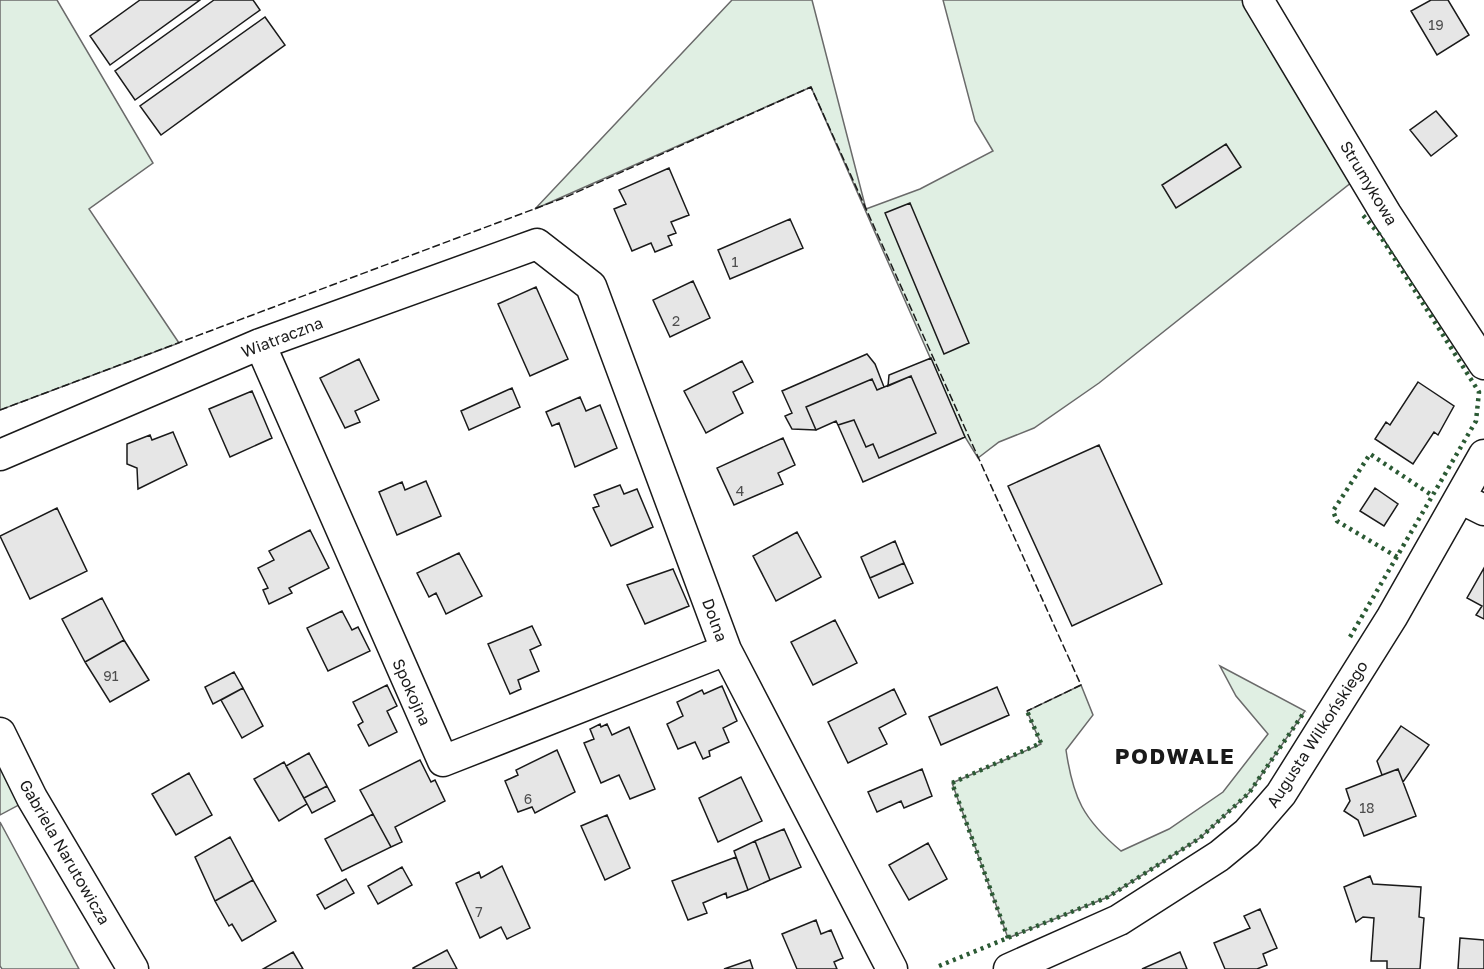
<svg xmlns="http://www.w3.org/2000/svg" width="1484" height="969" font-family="'Golos Text',sans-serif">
<rect width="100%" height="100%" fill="#fff"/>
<path fill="#e0efe3" stroke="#6a6a6a" stroke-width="1.5" d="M0 0H57L153 163 89 209 179 343 0 410Z
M732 0H812L866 209 920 189 993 151 975 121 943 0H1259L1362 174 1099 383 1034 428 999 442 978 458 965 437 811 87 535 209Z
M1220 666 1305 711 1249 793 1200 838 1108 897 1008 938 952 783 1041 744 1027 711 1081 685 1093 715 1066 750C1073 798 1083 819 1121 851L1169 829 1223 792 1268 734 1236 696Z
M0 733 32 798 0 815Z
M0 822 79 969H2L0 966Z"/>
<path fill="#e6e6e6" stroke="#1a1a1a" stroke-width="1.5" d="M140 0H200L110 65 90 36Z
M214 0H253L260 10 135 100 115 71Z
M1431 0H1448L1469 35 1437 55 1411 11Z
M265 17 285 45 161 135 140 106Z
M1436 111 1457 136 1431 156 1410 130Z
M1226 144 1241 167 1176 208 1162 185Z
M669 168 689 215 671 222 676 233 668 236 672 245 655 252 651 243 632 251 614 209 626 204 619 190Z
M910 203 969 343 944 354 885 213Z
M790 219 803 248 730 279 718 250Z
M693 281 710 318 670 337 653 300Z
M536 287 568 359 530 376 498 304Z
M867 354 875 364 884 387 877 390 872 379 806 407 816 430 792 429 785 416 792 413 782 391Z
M931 358 965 437 863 482 838 425 854 420 866 447 873 444 879 458 936 433 911 376 888 386 889 375Z
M359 359 379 400 355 411 360 422 345 428 320 378Z
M742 361 753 382 733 392 743 413 706 433 684 391Z
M911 376 936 433 879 458 873 444 866 447 854 420 838 425 836 421 816 430 806 407 872 379 877 390Z
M1418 382 1454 406 1438 435 1434 432 1413 464 1375 439 1386 422 1390 425Z
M512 388 520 407 469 430 461 411Z
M252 391 272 438 230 457 209 409Z
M580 397 586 411 600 405 617 448 575 467 559 423 552 426 546 412Z
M173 432 187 465 138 489 137 468 127 464V444L150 435 152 440Z
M783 438 795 465 778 473 783 484 734 505 717 468Z
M1099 445 1162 584 1072 626 1008 486Z
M426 481 441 516 397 535 379 492 402 482 405 490Z
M620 485 624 494 637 489 653 527 611 546 593 508 599 506 594 495Z
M1375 488 1398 504 1384 526 1360 511Z
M57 508 87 571 30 599 0 536Z
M310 530 329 568 289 588 292 593 269 604 263 590 268 588 258 568 274 560 269 551Z
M797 532 821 577 776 601 753 556Z
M895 541 904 563 870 578 861 557Z
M459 553 482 596 446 614 436 593 429 597 417 573Z
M904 563 913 583 879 598 870 578Z
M1484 568V619L1476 615 1482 606 1467 598Z
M673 569 689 606 645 624 627 585Z
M102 598 124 640 85 662 62 619Z
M342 611 352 630 358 627 370 651 328 671 307 628Z
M835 620 857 663 813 685 791 642Z
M532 626 541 645 530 650 539 671 518 680 521 689 510 694 488 644Z
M124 640 149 680 110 702 85 662Z
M234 672 243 688 213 704 205 687Z
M387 685 397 706 387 711 397 732 369 746 358 725 363 722 353 702Z
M722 686 737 721 723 728 729 742 709 751 710 756 703 759 695 742 678 749 667 724 683 716 677 702 702 690 704 694Z
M997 687 1009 715 941 745 929 717Z
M243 688 263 726 242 738 221 700Z
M894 689 906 714 879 728 887 744 848 763 828 722Z
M600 724 601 727 607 724 612 735 629 727 655 789 630 799 619 775 601 783 584 743 594 739 590 729Z
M1401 726 1429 745 1403 782 1398 769 1382 775 1377 761Z
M557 750 575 792 535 813 532 807 518 812 505 781 518 775 516 770Z
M309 753 327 786 304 798 286 766Z
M420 760 431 782 435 780 445 801 395 827 402 842 391 847 360 790Z
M284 762 307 804 279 821 254 779Z
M922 769 932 796 904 808 901 801 877 812 868 792Z
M1398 769 1416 816 1364 836 1358 820 1344 811 1350 801 1346 789Z
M189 773 212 815 176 835 152 794Z
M741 777 762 821 718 842 699 798Z
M327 786 335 801 312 813 304 798Z
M373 814 391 847 342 871 325 839Z
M607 815 630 868 605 880 581 826Z
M784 829 801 867 770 880 755 841Z
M230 837 253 880 215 901 195 857Z
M755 841 770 880 748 890 734 851Z
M928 843 947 879 909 900 889 865Z
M736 857 748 890 727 898 726 893 703 903 707 913 688 920 672 881Z
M502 866 530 928 507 939 501 927 480 938 456 883 479 872 481 878Z
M402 867 412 885 378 904 368 886Z
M1370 876 1373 884 1421 887 1419 917 1424 918 1420 969H1387V961H1371L1374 918 1363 917 1356 922 1344 887Z
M346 879 354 893 325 909 317 895Z
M253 880 276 921 242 941 232 924 229 926 215 901Z
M1260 909 1277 948 1263 954 1267 965 1257 969H1225L1214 943 1250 928 1244 916Z
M816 920 821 934 831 930 843 958 834 962 837 969H797L782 934Z
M1460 938 1484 940V969H1458Z
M447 950 457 969H413V968Z
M293 952 303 969H263Z
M1180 952 1187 969H1142Z
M750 960 753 969H724Z"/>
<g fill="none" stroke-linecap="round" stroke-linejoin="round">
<g stroke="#1a1a1a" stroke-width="33">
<path id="minor" d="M1258 0 1386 214 1484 364
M260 344 443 761 726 650
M0 455 260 344 537 244 591 286 726 650 892 969
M1460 498 1484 510
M0 733 32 798 133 969
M1009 969 1119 920 1219 856 1247 833 1281 794 1392 617 1484 455"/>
</g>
<use href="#minor" stroke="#fff" stroke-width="30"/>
<path stroke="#2b5a34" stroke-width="4.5" stroke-dasharray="3 4.5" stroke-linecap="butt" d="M1397 557 1337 521 1333 511 1370 454 1433 496
M1350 637 1476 421 1479 392 1379 234 1361 213
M1008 938 952 783 1041 743 1027 711
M939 966 1108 897 1200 838 1249 793 1305 711"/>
<path stroke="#1a1a1a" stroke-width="1.5" stroke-dasharray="8 3" stroke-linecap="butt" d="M0 410 566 197 811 87 1081 685 1027 711"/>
</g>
<g text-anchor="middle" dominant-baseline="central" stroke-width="4.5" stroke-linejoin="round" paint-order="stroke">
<g font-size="14" fill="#4d4d4d">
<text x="1436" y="24">19</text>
<text x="735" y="261">1</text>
<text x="676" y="320">2</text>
<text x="740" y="490">4</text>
<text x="111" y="675">91</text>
<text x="528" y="798">6</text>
<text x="1367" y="807">18</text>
<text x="479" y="911">7</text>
</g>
<g font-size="16" fill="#1a1a1a" stroke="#fff">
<text transform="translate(1369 183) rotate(59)">Strumykowa</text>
<text transform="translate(282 337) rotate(-21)">Wiatraczna</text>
<text transform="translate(715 620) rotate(70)">Dolna</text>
<text transform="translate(412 692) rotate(66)">Spokojna</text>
<text transform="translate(1317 734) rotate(-57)">Augusta Wilkońskiego</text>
<text transform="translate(65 852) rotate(60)">Gabriela Narutowicza</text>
</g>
<g font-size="22" font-weight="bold" letter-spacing="1.5" fill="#1a1a1a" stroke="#fff">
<text x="1175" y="755">PODWALE</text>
</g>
</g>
</svg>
